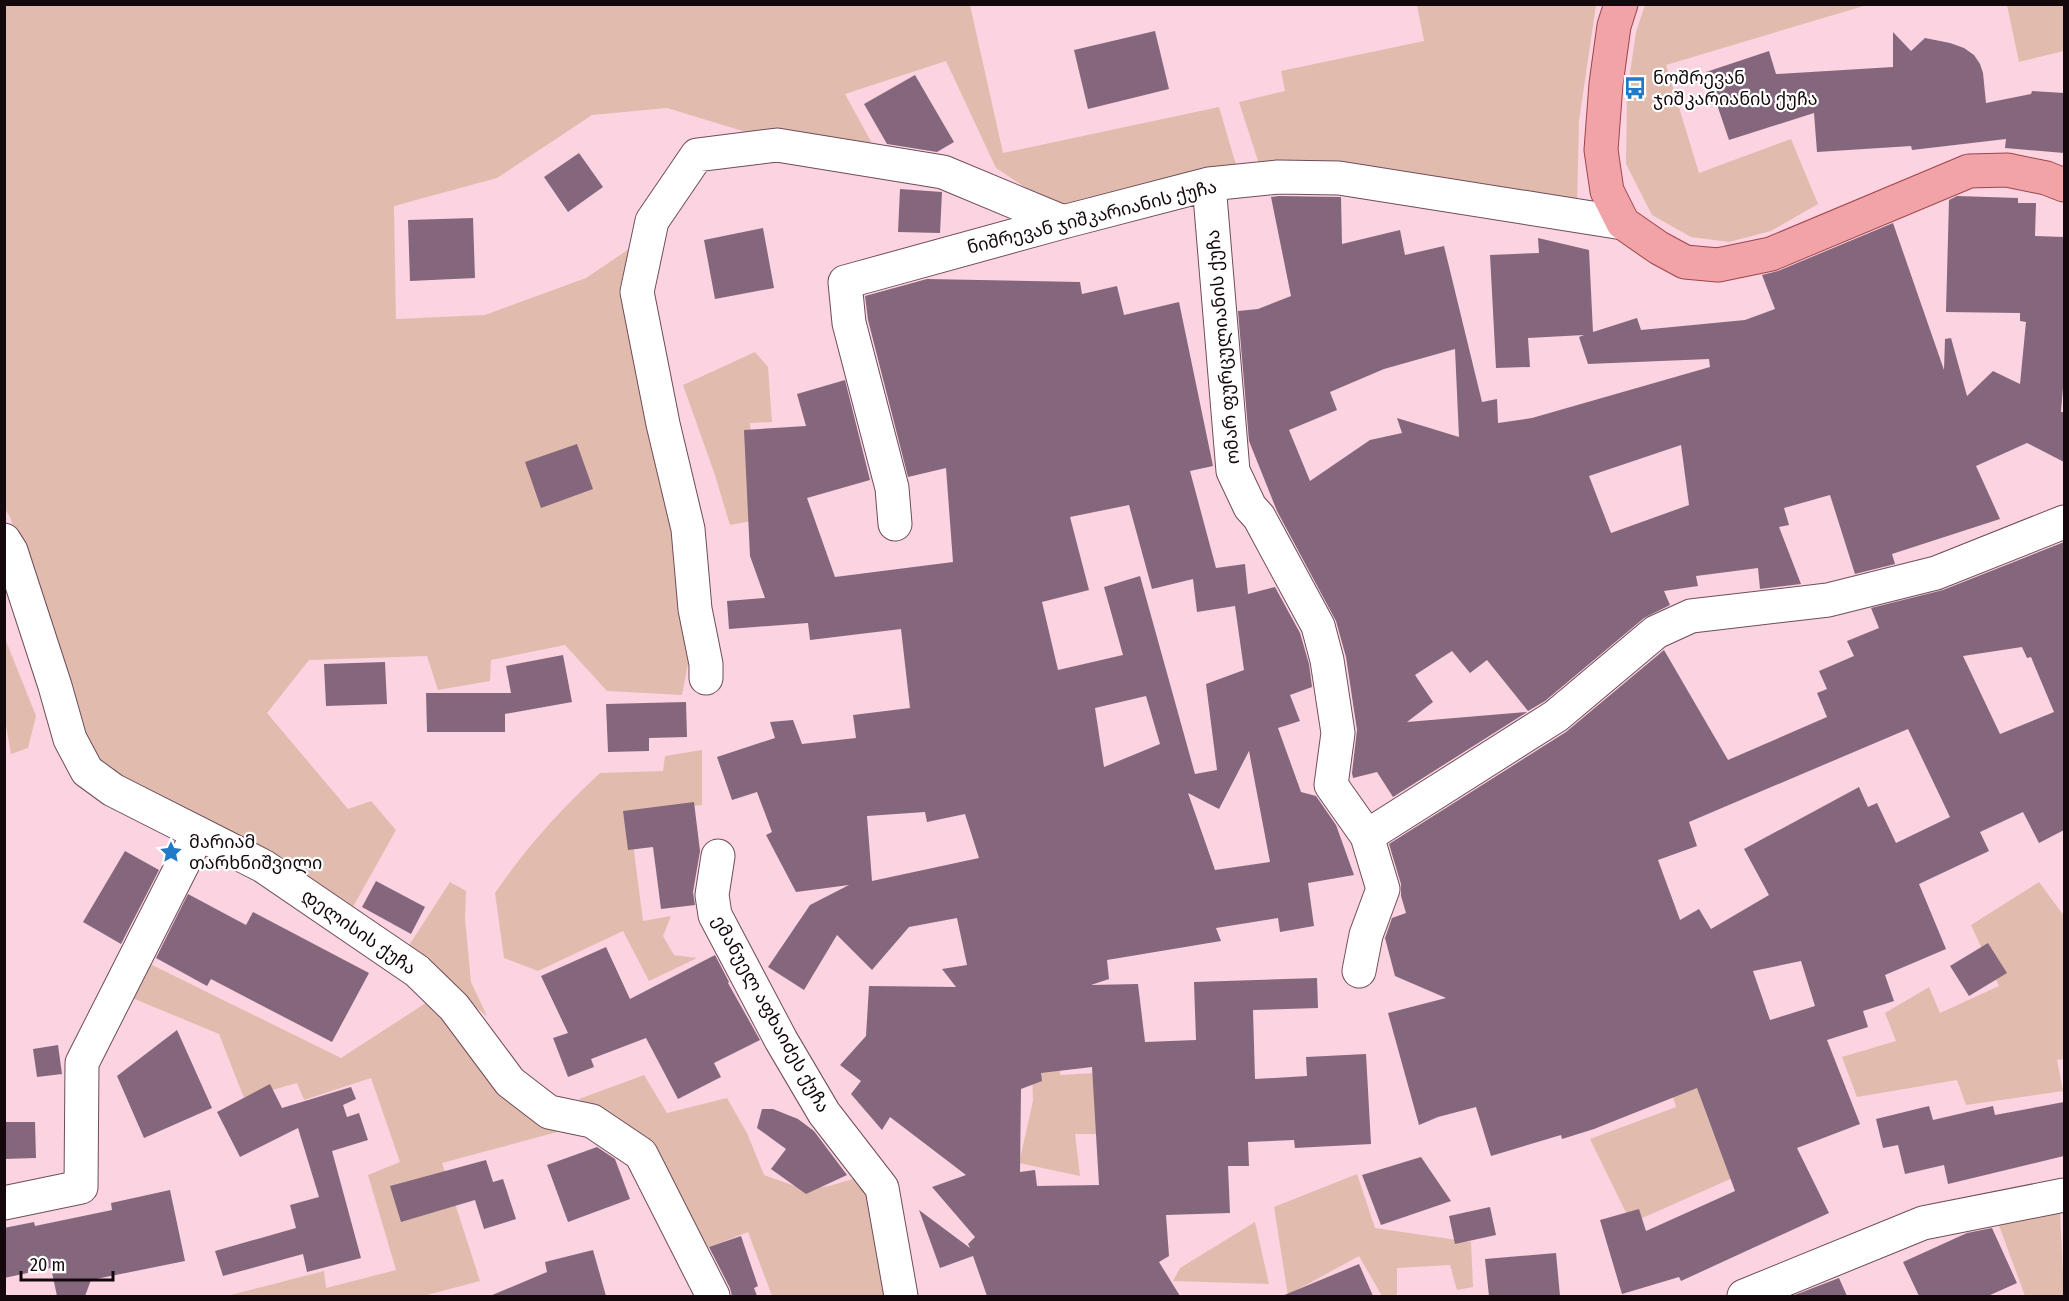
<svg xmlns="http://www.w3.org/2000/svg" width="2069" height="1301" font-family="'Fira Sans Condensed','Noto Sans Georgian',sans-serif">
<rect width="100%" height="100%" fill="#fcd3e0"/>
<path fill="#e1bcae" d="M4 5H970L1003 153 1219 107 1236 165 1063 207 1031 191 996 168 946 61 845 94 879 156 769 139 667 108 592 115 497 178 394 206 396 319 485 315 586 278 629 249 619 292 633 350 665 438 689 659 682 695 607 691 565 645 491 660 490 681 438 690 427 656 309 660 267 713 348 809 371 801 396 830 349 914 94 764 10 517 5 509Z
M1417 5H1596L1579 121 1577 205 1260 167 1239 102 1285 91 1281 71 1424 41Z
M1645 5H1867L1666 65 1699 173 1791 139 1818 204 1771 231 1729 242 1691 237 1652 215 1626 164 1627 93 1636 32Z
M2007 5H2064V51L2019 62Z
M755 352 768 367 772 422 750 423 758 520 730 525 715 475 683 385Z
M4 636 36 716 28 748 11 754 4 714Z
M702 750V805L629 812 643 921 671 916 663 936 674 955 697 958 649 981 623 931 538 971 504 958 495 893C525 849 561 809 600 773L663 771 665 756Z
M450 882 466 891 465 919 471 982 487 1016 404 953Z
M2039 882 2064 916V1059L2057 1060 2063 1091 1966 1105 1957 1080 1857 1097 1842 1057 1896 1041 1885 1013 1929 987 1940 1013 1999 986 1971 925Z
M140 959 341 1058 435 997 587 1124 442 1163 480 1281 423 1296H227L324 1271 326 1288 396 1270 368 1175 400 1162 371 1078 304 1100 297 1083 244 1098 219 1034 125 995Z
M1061 1037 1060 1075 1096 1073V1134H1075L1080 1176 1019 1163 1033 1101 1031 1038Z
M1732 1040 1791 1152 1631 1223 1590 1139 1676 1107 1665 1070Z
M644 1075 667 1113 727 1098 747 1133 764 1175 806 1190 829 1186 874 1173 868 1202 886 1296H772L748 1232 699 1251 643 1153 579 1099Z
M1357 1174 1375 1228 1471 1242 1473 1287 1457 1290 1450 1265 1397 1268V1295L1382 1296 1359 1256 1295 1291 1297 1296H1288L1274 1207Z
M2060 1211 2064 1296H2025L1997 1220Z
M1255 1222 1269 1284 1173 1281 1180 1268Z"/>
<path fill="#84677c" fill-rule="evenodd" d="M1155 31 1169 89 1088 109 1074 50Z
M1893 32 1911 51 1925 38 1950 43 1964 48 1974 55 1980 64 1983 73 1986 103 2031 94 2032 91 2064 93V153L2005 148 2006 139 1912 150 1911 146 1817 152 1814 113 1729 140 1706 72 1769 51 1776 74 1893 67Z
M915 75 954 142 937 152 887 144 864 104Z
M579 153 603 187 568 212 544 177Z
M900 189 942 192 940 233 898 232Z
M1279 196 1341 197 1342 244 1400 230 1405 255 1444 246 1482 402 1497 399 1498 423 1532 418 1710 367 1709 359 1588 364 1579 337 1584 335 1528 338 1530 367 1496 368 1490 255 1539 253 1538 238 1589 250 1593 332 1637 318 1641 330 1745 320 1775 309 1762 275 1778 271 1893 223 1944 370 1945 339 1951 338 1967 396 1993 371 2020 384 2026 322 2020 321V313L1946 312 1949 200 1957 196 2018 198V203H2036L2035 236 2064 237V375L2061 412H2064V462L2027 443 1976 466 2000 519 1892 554 1895 564 1855 574 1830 495 1784 508 1789 525 1779 527 1801 584 1760 589 1758 568 1696 576 1698 586 1664 591 1670 605 1644 618 1545 701 1528 711 1487 660 1470 673 1452 651 1415 675 1433 702 1407 722 1527 712 1393 797 1377 772 1353 778 1352 773 1357 730 1346 657 1336 621 1277 511 1249 441 1238 311 1258 309 1291 296 1271 197ZM1455 349 1459 437 1397 418 1402 433 1370 440 1310 481 1289 430 1337 410 1330 392 1384 369ZM1681 445 1689 505 1611 533 1589 476Z
M473 218 475 278 410 281 408 220Z
M763 228 774 288 715 299 704 240Z
M927 279 1080 282 1082 294 1117 286 1124 315 1179 302 1213 466 1190 471 1216 568 1245 564 1248 594 1275 587 1300 633 1309 664 1312 687 1290 695 1300 721 1278 728 1301 792 1316 796 1336 825 1354 875 1308 883 1314 926 1280 932 1278 918 1216 928 1221 941 1107 960 1109 979 1091 985 1138 984 1145 1042 1196 1040 1194 982 1317 978 1318 1008 1253 1010 1255 1079 1307 1076 1306 1057 1366 1054 1371 1144 1295 1148 1294 1140 1248 1142 1249 1166H1228L1230 1213 1166 1215 1169 1256 1159 1262 1180 1296H987L973 1256 940 1268 919 1210 970 1248 968 1244 975 1237 932 1187 966 1175 890 1117 882 1130 851 1094 861 1081 840 1065 866 1036 869 986 956 987 942 969 967 965 957 918 909 927 872 970 837 935 804 990 768 967 810 905 849 885 796 892 766 835 772 832 757 792 732 800 717 757 775 738 770 722 793 720 802 744 856 738 853 715 910 708 901 629 810 640 808 623 729 629 727 601 765 598 750 556 744 430 806 426 797 394 845 380 870 480 807 498 835 577 953 562 946 468 908 477 868 320 865 296ZM1129 505 1152 589 1193 579 1197 612 1235 606 1244 670 1206 684 1217 770 1195 774 1140 576 1104 587 1123 655 1058 670 1042 602 1089 590 1070 517ZM1146 696 1160 744 1104 767 1095 708ZM1249 751 1270 862 1215 870 1188 793 1219 809ZM925 812 927 822 965 814 979 858 872 881 867 816ZM1092 1067 1099 1185 1037 1186 1035 1170 1020 1172 1021 1089 1042 1081 1041 1073Z
M577 444 593 489 541 508 525 462Z
M2064 542V830L2039 843 2023 812 1980 832 1989 851 1919 884 1946 949 1885 975 1894 1001 1863 1011 1868 1027 1827 1040 1860 1124 1797 1148 1829 1213 1681 1281 1679 1277 1622 1294 1600 1220 1639 1209 1646 1231 1735 1191 1697 1088 1594 1129 1562 1139 1561 1135 1491 1156 1476 1107 1438 1117 1419 1125 1388 1013 1446 998 1395 976 1385 938 1392 918 1406 913 1401 896V884L1389 844 1566 732 1664 650 1728 760 1827 717 1817 693 1827 689 1819 671 1854 656 1847 641 1879 628 1871 608 1943 590ZM2022 647 2027 658 2031 657 2054 712 2000 734 1963 656ZM1908 729 1950 817 1896 843 1877 803 1868 807 1859 787 1744 849 1769 895 1711 929 1699 909 1680 920 1658 860 1697 846 1689 822ZM1801 961 1815 1006 1770 1020 1753 971Z
M563 655 572 702 505 714V732H427L426 693H511L506 666Z
M385 662 387 704 326 706 324 664Z
M686 702 687 737 649 738V751L608 752 606 704Z
M694 802 700 851 693 892 695 905 661 909 653 847 628 850 623 811Z
M125 851 159 870 121 944 83 922Z
M376 881 425 907 411 934 362 907Z
M188 894 246 925 253 912 369 973 332 1042 211 979 207 986 156 958Z
M1988 943 2007 973 1969 996 1950 966Z
M606 947 630 999 715 955 729 982 728 983 760 1040 714 1063 721 1077 678 1099 646 1038 591 1059 594 1067 568 1077 553 1038 568 1033 541 976Z
M177 1030 212 1108 144 1138 117 1076Z
M58 1045 62 1074 37 1077 33 1049Z
M270 1084 282 1108 351 1087 356 1099 343 1105 347 1117 359 1113 368 1140 332 1151 361 1258 307 1272 303 1254 223 1276 215 1251 296 1228 290 1205 319 1197 298 1128 240 1157 217 1112Z
M2064 1102V1156L1948 1184 1944 1165 1905 1174 1898 1145 1883 1148 1876 1119 1929 1106 1933 1120 1993 1106 1995 1115Z
M762 1109H773L798 1119 814 1131 847 1175 806 1194 771 1169 786 1149 757 1128Z
M4 1122H35L36 1158 4 1159Z
M597 1147 615 1159 630 1199 568 1222 547 1165Z
M1421 1157 1451 1201 1381 1225 1362 1175Z
M486 1160 493 1182 503 1179 516 1219 484 1229 475 1200 401 1222 390 1186Z
M170 1190 185 1261 91 1280 85 1296H57L51 1268 4 1278V1228L34 1222 35 1226 112 1210 111 1203Z
M1490 1207 1496 1235 1455 1244 1449 1216Z
M1992 1228 2017 1283 1988 1296H1919L1903 1262 1967 1233Z
M741 1236 758 1286 754 1288 757 1296H732L730 1288 709 1247Z
M593 1250 606 1296H490L547 1272 545 1262Z
M1556 1253 1560 1296H1489L1485 1259Z
M1359 1264 1373 1296H1282Z
M1839 1278 1847 1296H1792Z"/>
<g fill="none" stroke-linecap="round" stroke-linejoin="round">
<g stroke="#6e4d58" stroke-width="35">
<path id="minor" d="M1209 184 1233 471 1250 507 1259 517 1318 626 1327 660 1338 733 1331 785 1367 836 1383 889 1366 935 1359 971
M895 524 892 488 849 323 845 282 1063 222 1209 184 1278 177 1339 178 1623 223
M4 540 11 551 55 686 70 739 87 771 113 790 263 866 417 971 454 1007 510 1082 549 1112 592 1121 641 1154 713 1296
M706 678V664L695 609 688 529 663 424 637 292 652 221 697 155 777 145 943 172 1063 222
M1367 836 1556 716 1656 632 1691 616 1828 600 1936 573 2064 522
M718 856 712 895 715 915 781 1040 824 1113 882 1188 901 1296
M4 1203 81 1187 82 1063 198 834
M1744 1296 1923 1223 2064 1195"/>
</g>
<g stroke="#9d454b" stroke-width="35">
<path id="major" d="M1621 4 1614 26 1606 84 1601 150 1607 191 1623 223 1659 248 1685 262 1718 265 1771 254 1969 171 2007 170 2046 178 2064 185"/>
</g>
<use href="#minor" stroke="#fff" stroke-width="33"/>
<use href="#major" stroke="#f1a3a7" stroke-width="33"/>
</g>
<defs>
<g id="bus-bare" transform="scale(1.8)"><path d="M-5-6H5V4H4V6H2V4H-2V6H-4V4H-5ZM-3.5-4V0h7V-4ZM-3.5 1.2v1.5H-2V1.2ZM2 1.2v1.5H3.5V1.2Z" fill="#1f7ac7" stroke="#fff" stroke-width="2.5" paint-order="stroke"/></g>
<g id="sight-bare" transform="scale(1.8)"><path d="M0-6L1.8-2.2L6-1.7L2.9 1.2L3.7 5.4L0 3.3L-3.7 5.4L-2.9 1.2L-6-1.7L-1.8-2.2Z" fill="#1f7ac7" stroke="#fff" stroke-width="2.5" paint-order="stroke"/></g>
</defs>
<g fill-rule="evenodd">
<use href="#bus-bare" x="1635" y="88"/>
<use href="#sight-bare" x="171" y="852"/>
</g>
<g text-anchor="middle" dominant-baseline="central" stroke-width="4.5" stroke-linejoin="round" paint-order="stroke">
<g font-size="18" fill="#14080c" stroke="#fff" text-anchor="start">
<text x="1653" y="78">ნოშრევან<tspan x="1653" dy="21">ჯიშკარიანის ქუჩა</tspan></text>
<text x="189" y="842">მარიამ<tspan x="189" dy="21">თარხნიშვილი</tspan></text>
</g>
<g font-size="18" fill="#14080c" stroke="#fff">
<text transform="translate(1092 217) rotate(-14)">ნიშრევან ჯიშკარიანის ქუჩა</text>
<text transform="translate(1223 347) rotate(-95)">ომარ ფურცულიანის ქუჩა</text>
<text transform="translate(359 932) rotate(35)">დელისის ქუჩა</text>
<text transform="translate(771 1014) rotate(61)">ემანუელ აფხაიძეს ქუჩა</text>
</g>
</g>
<rect width="2069" height="1301" fill="none" stroke="#14080c" stroke-width="12"/>
<path d="M21 1271v9h92v-9" fill="none" stroke="#14080c" stroke-width="3"/>
<text x="30" y="1271" font-size="18" fill="#14080c" stroke="#ffffff" stroke-width="4.5" paint-order="stroke">20 m</text>
</svg>
